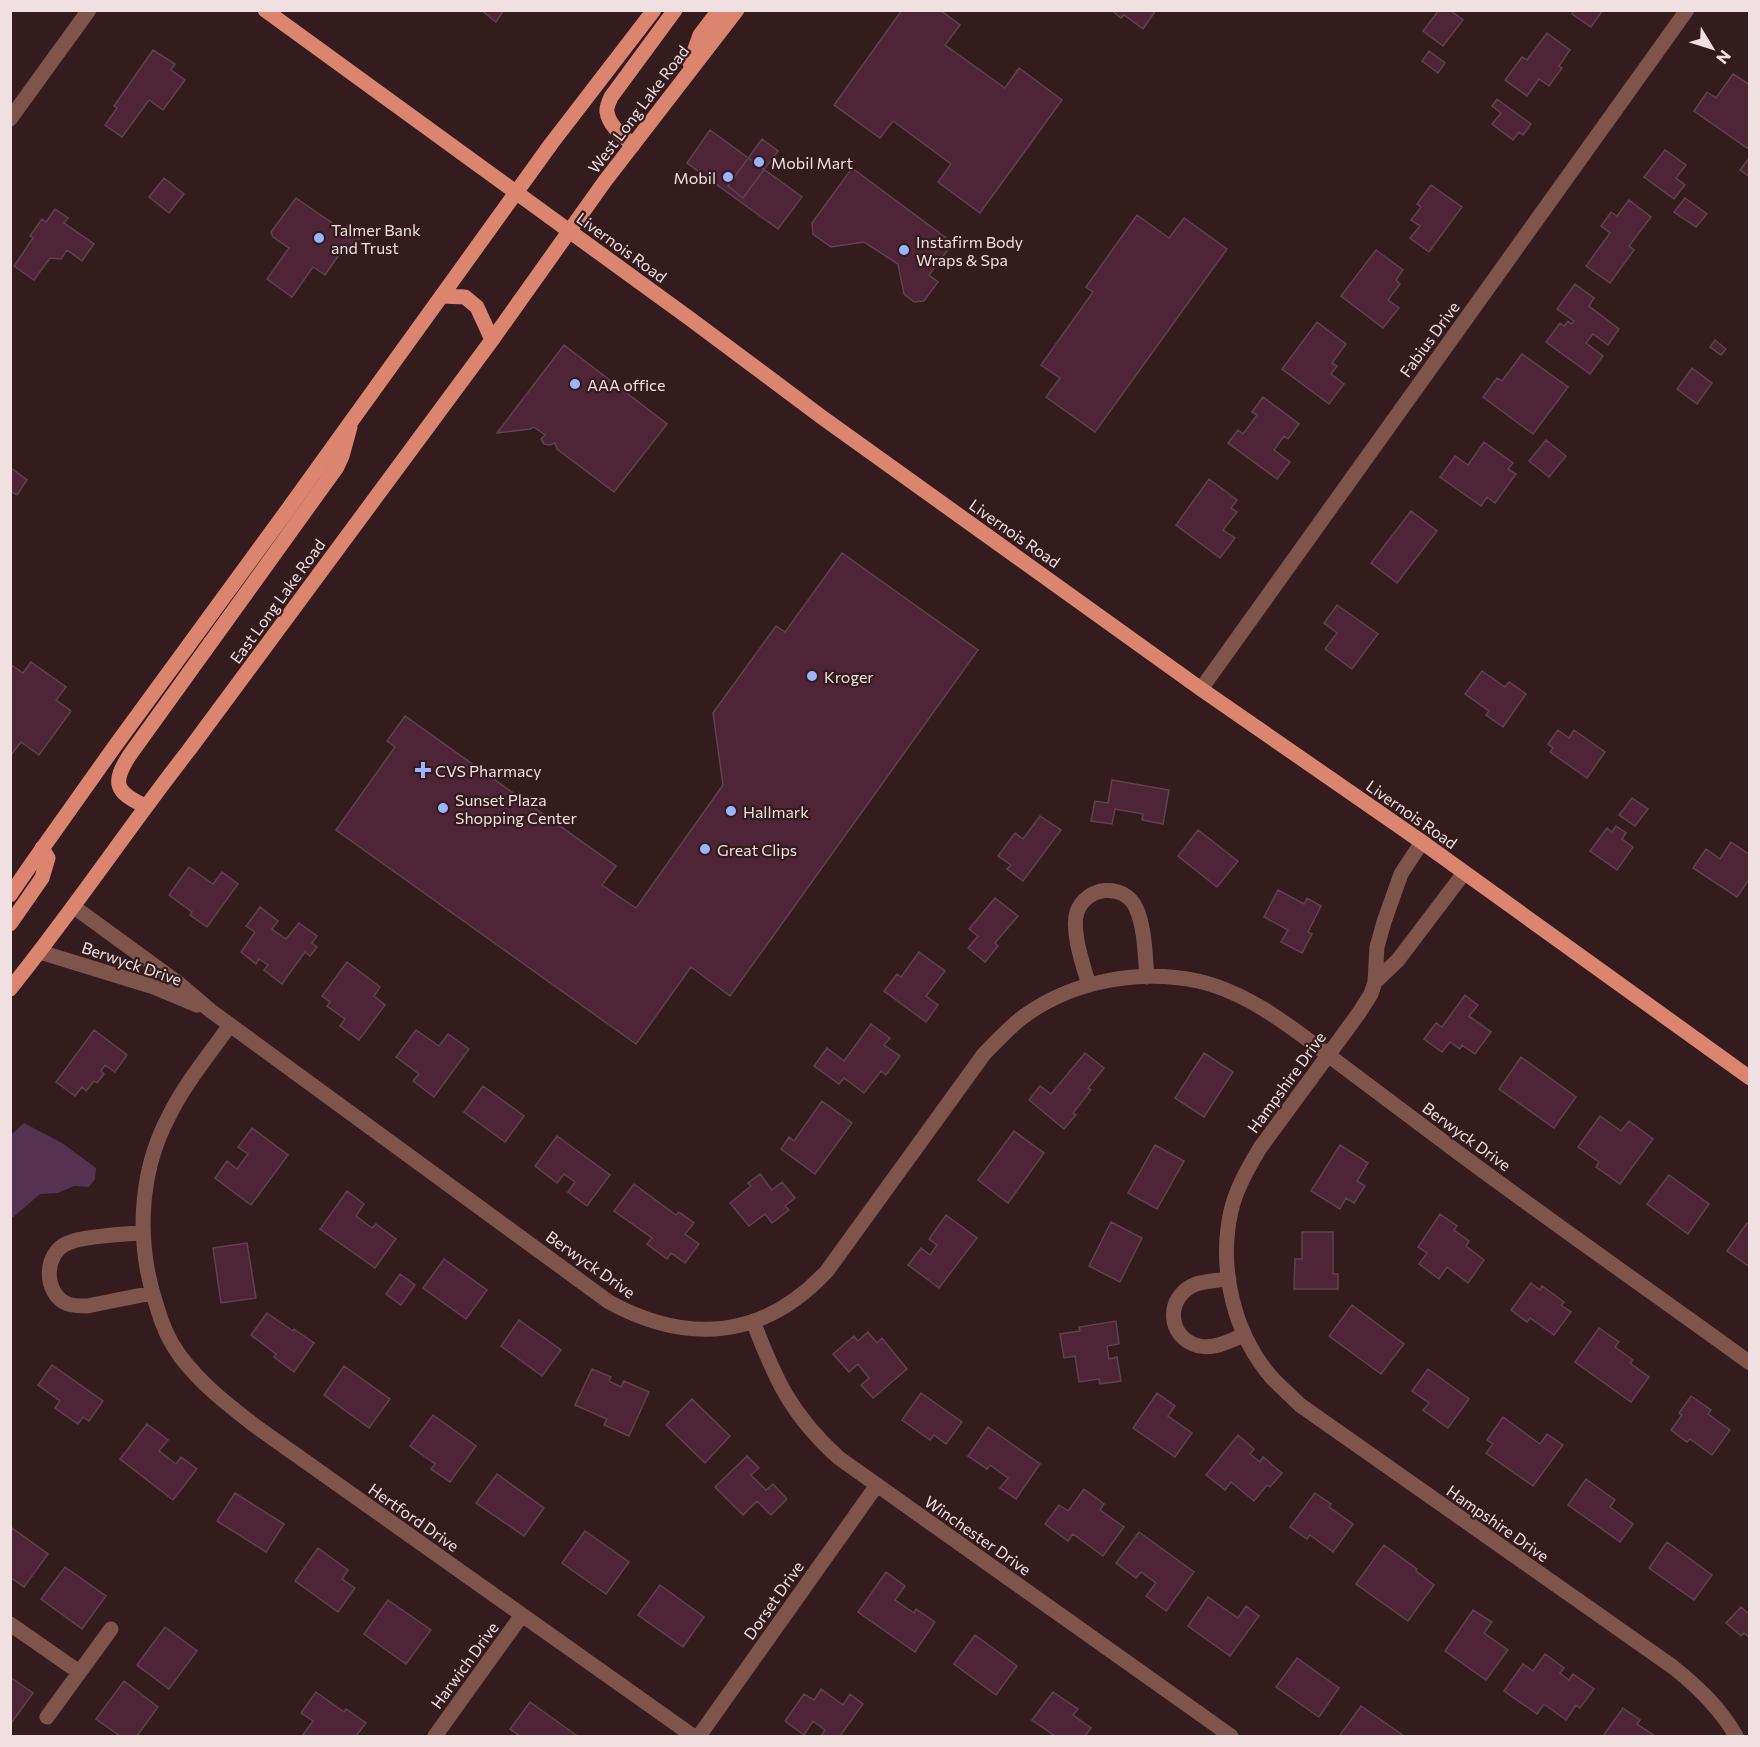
<svg xmlns="http://www.w3.org/2000/svg" width="1760" height="1747" font-family="Commissioner,sans-serif">
<rect width="100%" height="100%" fill="#331b1e"/>
<path fill="#563251" d="M24 1123 62 1143 96 1168 95 1179 89 1187 74 1186 58 1193 40 1194 11 1219V1135Z"/>
<path fill="#4f2437" stroke="#5c444d" stroke-width="1.5" d="M481 10H504L496 22Z
M902 10H940L960 25 945 45 1005 88 1019 68 1062 100 980 213 938 182 951 164 893 121 880 138 834 105Z
M1111 10H1156L1143 29 1124 15 1121 18Z
M1439 10H1450L1463 20 1443 46 1423 31Z
M1574 10H1603L1591 27 1572 14Z
M1547 33 1570 50 1559 66 1562 68 1549 86 1539 79 1527 96 1505 80 1522 57 1527 60Z
M153 50 175 64 171 70 185 80 163 110 149 100 122 137 105 125 117 108 114 106Z
M1429 51 1445 63 1438 73 1422 61Z
M1733 74 1750 85V145L1747 148 1694 111 1707 92 1716 98Z
M1497 99 1531 124 1523 135 1519 132 1513 140 1492 124 1501 113 1492 106Z
M710 130 802 197 778 229 687 163Z
M762 139 778 151 743 198 728 186Z
M1665 150 1686 165 1676 178 1685 185 1674 199 1644 177Z
M1750 157V177L1740 170Z
M852 168 953 243 929 275 938 282 924 301 914 302 904 294 898 264 864 242 831 247 813 234 812 223Z
M164 178 184 194 169 213 149 197Z
M1431 185 1462 207 1429 252 1410 238 1420 226 1411 220 1421 207 1417 204Z
M296 198 344 231 347 226 361 236 351 250 345 246 325 275 313 267 292 297 267 279 289 248 273 237 271 232Z
M1685 198 1707 214 1696 227 1674 212Z
M1629 200 1651 217 1629 246 1634 250 1610 283 1586 266 1610 233 1601 226 1611 212 1617 216Z
M55 209 68 218 64 223 94 244 82 261 67 250 61 259 50 258 34 280 14 266 33 238 30 236 42 219 46 222Z
M1137 215 1169 238 1184 218 1227 249 1095 432 1046 397 1060 378 1041 365 1093 292 1086 287Z
M1376 250 1403 270 1396 280 1400 284 1388 300 1399 308 1383 328 1341 296Z
M1575 284 1594 298 1589 306 1619 329 1608 345 1593 334 1586 343 1603 356 1590 374 1546 342 1560 323 1564 326 1568 321 1571 324 1574 321 1557 309Z
M1317 322 1346 344 1332 363 1337 366 1331 374 1344 384 1329 404 1282 369Z
M1715 340 1726 349 1721 355 1710 347Z
M564 345 667 424 614 492 557 449 555 443 550 445 544 444 541 439 545 435 534 427 530 429 497 433Z
M1522 354 1568 387 1533 434 1483 397 1497 378 1502 381Z
M1692 368 1712 383 1697 404 1677 389Z
M1263 397 1299 424 1288 439 1284 436 1274 450 1290 462 1277 479 1228 443 1238 430 1243 434 1257 415 1252 412Z
M1546 440 1566 456 1549 477 1529 461Z
M1484 442 1513 463 1508 469 1516 474 1495 503 1487 497 1481 506 1440 477 1455 456 1468 465Z
M11 468 27 480 17 495 10 491Z
M1209 479 1237 500 1231 508 1237 512 1223 530 1235 538 1220 558 1176 525Z
M1411 511 1437 531 1397 583 1371 563Z
M842 553 978 650 730 996 691 967 636 1044 336 830 395 747 387 741 405 716 616 866 602 885 636 908 723 785 713 713 776 626 785 632Z
M1337 605 1378 634 1352 669 1325 649 1337 633 1324 623Z
M31 662 66 687 56 700 71 711 39 755 21 742 11 755 10 664 23 673Z
M1482 671 1505 687 1509 682 1526 694 1503 727 1486 715 1489 711 1465 694Z
M1558 730 1569 738 1574 730 1605 752 1587 778 1550 752 1553 748 1548 744Z
M1112 780 1169 790 1163 824 1142 820 1143 814 1115 809 1112 824 1091 821 1095 801 1108 803Z
M1632 798 1648 809 1635 826 1619 815Z
M1040 816 1061 830 1023 881 1007 869 1011 865 998 856 1015 833 1023 839Z
M1616 826 1626 833 1622 839 1633 847 1617 870 1590 851 1607 828 1612 832Z
M1198 830 1238 861 1217 887 1178 856Z
M1731 842 1750 855V878L1737 897 1693 868 1706 849 1720 859Z
M189 867 213 884 222 872 238 884 207 927 190 915 192 912 169 895Z
M1278 890 1304 904 1307 898 1321 906 1308 932 1312 934 1302 953 1281 942 1288 930 1264 917Z
M995 898 1018 916 995 943 998 946 985 962 968 948 978 936 969 929Z
M260 907 278 921 272 929 286 939 299 923 317 936 312 943 317 947 310 956 305 952 282 984 264 970 268 965 259 959 256 964 241 952 255 932 246 926Z
M919 952 945 971 926 996 938 1005 926 1022 884 991 897 974 901 977Z
M347 962 380 987 374 996 385 1005 359 1040 340 1026 345 1019 327 1006 330 1002 322 996Z
M1465 995 1478 1005 1469 1016 1491 1032 1475 1054 1462 1045 1460 1049 1450 1042 1442 1052 1424 1039 1436 1023 1442 1027Z
M871 1024 890 1038 884 1045 900 1056 886 1075 881 1071 864 1093 844 1078 839 1084 814 1066 827 1048 844 1061Z
M94 1030 127 1055 115 1072 105 1065 101 1071 104 1074 97 1083 94 1081 86 1091 82 1087 75 1096 56 1082Z
M416 1030 439 1046 448 1034 469 1049 434 1097 413 1081 419 1074 396 1057Z
M1085 1053 1104 1068 1088 1088 1091 1090 1073 1113 1076 1115 1064 1129 1029 1100 1040 1086 1051 1094Z
M1204 1053 1233 1072 1204 1117 1175 1098Z
M1521 1057 1576 1097 1554 1128 1499 1089Z
M483 1086 524 1116 505 1142 464 1112Z
M822 1101 852 1123 815 1174 781 1149 789 1137 794 1141Z
M1600 1116 1621 1131 1629 1121 1653 1139 1620 1184 1596 1167 1599 1162 1578 1147Z
M252 1128 288 1155 251 1205 215 1178 227 1161 237 1169 248 1154 238 1147Z
M1014 1131 1044 1153 1008 1203 978 1180Z
M557 1136 610 1175 587 1206 568 1192 575 1182 564 1174 557 1183 535 1166Z
M1155 1145 1184 1161 1157 1209 1128 1193Z
M1340 1145 1368 1163 1357 1181 1365 1186 1354 1203 1346 1198 1340 1209 1311 1191Z
M760 1174 772 1190 782 1182 795 1198 785 1206 789 1210 772 1223 765 1214 749 1226 730 1203 751 1186 748 1183Z
M1669 1175 1709 1204 1688 1234 1647 1204Z
M634 1184 676 1215 679 1212 694 1223 685 1234 699 1244 685 1263 671 1253 667 1259 647 1244 652 1238 614 1211Z
M347 1191 364 1204 356 1216 372 1228 376 1224 396 1239 375 1268 320 1229Z
M1440 1214 1457 1226 1454 1230 1469 1241 1466 1246 1484 1260 1468 1283 1447 1267 1439 1279 1419 1264 1427 1253 1418 1247Z
M946 1215 977 1238 939 1288 908 1265 921 1248 930 1255 937 1245 929 1239Z
M1111 1222 1142 1238 1120 1282 1089 1266Z
M1747 1223 1750 1225V1267L1727 1251Z
M1302 1232H1333V1274H1338V1289H1294L1295 1259H1302Z
M247 1243 256 1298 221 1303 213 1248Z
M444 1259 487 1290 466 1319 423 1288Z
M400 1274 415 1285 401 1305 386 1294Z
M1531 1283 1540 1290 1542 1286 1564 1302 1561 1305 1571 1312 1554 1335 1530 1318 1527 1322 1511 1310Z
M1352 1305 1404 1344 1381 1374 1329 1336Z
M267 1313 293 1331 294 1329 314 1343 294 1372 274 1357 276 1354 251 1335Z
M519 1320 561 1350 542 1376 501 1346Z
M1116 1321 1119 1344 1107 1346 1109 1359 1117 1357 1121 1381 1100 1384 1099 1379 1079 1382 1075 1356 1064 1358 1060 1334 1080 1331 1079 1327Z
M1599 1328 1619 1342 1615 1347 1633 1360 1630 1363 1649 1377 1631 1402 1575 1362Z
M868 1332 877 1343 882 1338 907 1369 873 1398 861 1385 869 1378 858 1364 849 1372 833 1354 854 1336 858 1341Z
M52 1365 103 1401 89 1421 83 1417 78 1424 55 1408 60 1401 38 1385Z
M344 1366 390 1399 369 1428 324 1395Z
M592 1369 611 1377 609 1381 621 1387 624 1381 649 1392 629 1436 604 1425 607 1419 575 1405Z
M1428 1369 1469 1399 1448 1428 1423 1410 1429 1403 1412 1391Z
M921 1393 962 1422 946 1444 934 1435 930 1440 902 1420Z
M1157 1393 1175 1406 1168 1416 1192 1433 1175 1457 1133 1428Z
M1691 1396 1711 1410 1708 1414 1730 1430 1712 1455 1690 1439 1687 1442 1671 1430 1682 1415 1679 1413Z
M692 1399 730 1436 705 1463 666 1425Z
M433 1415 476 1446 450 1482 431 1469 435 1464 410 1446Z
M1503 1417 1540 1444 1547 1434 1563 1445 1533 1486 1486 1453 1493 1444 1487 1440Z
M147 1424 168 1440 159 1451 176 1464 181 1457 197 1469 173 1500 120 1459Z
M988 1427 1040 1464 1016 1499 1000 1488 1008 1478 990 1465 987 1469 968 1456Z
M1238 1435 1254 1449 1250 1454 1260 1462 1263 1457 1282 1473 1270 1487 1267 1485 1254 1501 1231 1482 1225 1490 1206 1475Z
M747 1456 759 1468 751 1475 766 1490 773 1484 787 1499 771 1515 757 1501 743 1515 715 1487Z
M497 1474 544 1508 524 1536 476 1503Z
M1586 1479 1615 1500 1610 1507 1633 1524 1620 1542 1568 1505Z
M1084 1489 1104 1504 1100 1510 1124 1527 1103 1556 1073 1534 1068 1541 1045 1524 1059 1505 1068 1511Z
M235 1493 284 1524 266 1552 217 1521Z
M1315 1493 1331 1504 1329 1507 1353 1524 1333 1552 1310 1535 1307 1539 1290 1527Z
M12 1528 48 1554 24 1587 10 1577V1531Z
M585 1531 629 1562 606 1594 562 1563Z
M1139 1532 1194 1572 1166 1611 1146 1596 1156 1583 1141 1572 1136 1578 1116 1563Z
M1667 1542 1712 1575 1694 1600 1649 1568Z
M1384 1545 1417 1569 1416 1571 1434 1585 1408 1621 1356 1584Z
M318 1548 348 1570 342 1579 355 1588 338 1612 295 1581Z
M65 1567 106 1596 82 1629 41 1599Z
M886 1572 905 1586 895 1600 914 1613 916 1609 935 1622 915 1652 858 1612Z
M660 1585 704 1617 683 1647 638 1615Z
M1208 1597 1238 1618 1246 1606 1259 1616 1230 1656 1188 1626Z
M388 1600 431 1630 406 1664 364 1634Z
M1741 1607 1750 1615V1638L1744 1633 1741 1636 1726 1623Z
M1473 1610 1492 1622 1484 1633 1508 1650 1486 1680 1445 1651Z
M165 1627 197 1651 169 1689 137 1665Z
M975 1635 1017 1666 996 1695 954 1664Z
M1545 1654 1564 1668 1560 1673 1569 1680 1573 1674 1594 1689 1580 1708 1576 1705 1566 1720 1544 1704 1537 1714 1504 1691 1523 1664 1533 1671Z
M1297 1658 1339 1688 1319 1717 1276 1687Z
M10 1677 33 1693 10 1725Z
M124 1681 158 1707 137 1736H120L96 1719Z
M821 1689 843 1705 850 1694 863 1704 840 1736H821L825 1730 813 1721 804 1735 785 1721 804 1694 814 1700Z
M316 1692 344 1712 346 1709 366 1723 356 1736H302L313 1721 301 1713Z
M1053 1692 1078 1709 1073 1715 1091 1728 1085 1736H1055L1032 1720Z
M530 1702 576 1735 575 1736H520L510 1729Z
M1361 1706 1404 1736H1343L1340 1735Z
M1623 1708 1640 1720 1637 1724 1655 1736H1603Z"/>
<g fill="none" stroke-linecap="round" stroke-linejoin="round">
<path stroke="#7f554b" stroke-width="15" d="M10 119 89 10
M1201 689 1687 10
M1422 842 1401 874 1384 922 1377 947 1375 982 1398 960 1464 873
M74 907 177 982 211 1011 609 1302C688 1345 764 1339 827 1271L984 1054C998 1040 1011 1025 1027 1014 1076 980 1141 969 1198 981 1250 993 1294 1029 1336 1061 1376 1091 1416 1121 1456 1151 1553 1223 1652 1292 1750 1363
M40 952 154 987 197 1005
M1375 982 1371 994 1359 1013 1260 1148C1248 1168 1236 1189 1231 1211 1218 1269 1234 1335 1273 1379 1282 1388 1291 1396 1300 1405L1673 1667C1698 1687 1720 1708 1736 1736
M1089 985C1083 965 1071 931 1077 912 1086 886 1124 882 1136 908 1145 928 1145 955 1147 977
M230 1025C209 1055 185 1083 169 1116 138 1174 136 1245 157 1307 162 1325 169 1341 180 1356 201 1384 227 1404 254 1425L693 1736
M143 1233C124 1234 84 1236 68 1243 43 1253 43 1294 68 1304 74 1306 81 1306 87 1306L152 1293
M1229 1279C1219 1280 1206 1281 1196 1284 1165 1296 1166 1338 1199 1346 1215 1349 1230 1341 1244 1335
M753 1321C775 1379 791 1415 839 1458L1231 1736
M10 1624 79 1672
M47 1717 111 1629
M435 1736 522 1615
M699 1736 877 1485"/>
<path stroke="#db8570" stroke-width="15" d="M265 10 689 318 823 418 1201 689 1422 842 1750 1078
M690 63 700 35 719 10
M633 145C623 136 609 126 607 112 606 108 609 102 611 97L675 10
M442 296 465 297 477 307 492 340
M145 806C115 792 112 783 129 756L337 467 342 456 350 427
M10 895 32 863 115 746 286 512 551 144 654 10
M10 924 42 878 48 858 42 848
M10 989C73 911 128 828 189 750L492 340 605 181 737 10"/>
</g>
<g fill="#9cb4fd" stroke="#331b1e" stroke-width="2">
<circle cx="759" cy="162" r="6"/>
<circle cx="728" cy="177" r="6"/>
<circle cx="319" cy="238" r="6"/>
<circle cx="904" cy="250" r="6"/>
<circle cx="575" cy="384" r="6"/>
<circle cx="812" cy="676" r="6"/>
<path d="M420 761h6v6h6v6h-6v6h-6v-6h-6v-6h6z"/>
<circle cx="443" cy="808" r="6"/>
<circle cx="731" cy="811" r="6"/>
<circle cx="705" cy="849" r="6"/>
</g>
<g text-anchor="middle" dominant-baseline="central" stroke-width="4.5" stroke-linejoin="round" paint-order="stroke">
<g font-size="16" fill="#f1e0e1" stroke="#331b1e">
<text transform="translate(638 109) rotate(-53)">West Long Lake Road</text>
<text transform="translate(622 247) rotate(36)">Livernois Road</text>
<text transform="translate(1429 339) rotate(-54)">Fabius Drive</text>
<text transform="translate(1015 533) rotate(35)">Livernois Road</text>
<text transform="translate(277 601) rotate(-54)">East Long Lake Road</text>
<text transform="translate(1412 814) rotate(35)">Livernois Road</text>
<text transform="translate(132 963) rotate(19)">Berwyck Drive</text>
<text transform="translate(1286 1082) rotate(-54)">Hampshire Drive</text>
<text transform="translate(1467 1136) rotate(36)">Berwyck Drive</text>
<text transform="translate(591 1264) rotate(35)">Berwyck Drive</text>
<text transform="translate(414 1517) rotate(35)">Hertford Drive</text>
<text transform="translate(1498 1523) rotate(35)">Hampshire Drive</text>
<text transform="translate(978 1535) rotate(35)">Winchester Drive</text>
<text transform="translate(773 1600) rotate(-55)">Dorset Drive</text>
<text transform="translate(464 1665) rotate(-54)">Harwich Drive</text>
</g>
<g font-size="16" fill="#f1e0e1" stroke="#331b1e" text-anchor="start">
<text x="771" y="162">Mobil Mart</text>
<text x="716" y="177" text-anchor="end">Mobil</text>
<text x="331" y="229">Talmer Bank<tspan x="331" dy="18">and Trust</tspan></text>
<text x="916" y="241">Instafirm Body<tspan x="916" dy="18">Wraps &amp; Spa</tspan></text>
<text x="587" y="384">AAA office</text>
<text x="824" y="676">Kroger</text>
<text x="435" y="770">CVS Pharmacy</text>
<text x="455" y="799">Sunset Plaza<tspan x="455" dy="18">Shopping Center</tspan></text>
<text x="743" y="811">Hallmark</text>
<text x="717" y="849">Great Clips</text>
</g>
</g>
<rect width="1760" height="1747" fill="none" stroke="#f1e0e1" stroke-width="24"/>
<g transform="translate(1712 48) rotate(128)" stroke="#331b1e" stroke-width="4.5" paint-order="stroke">
<path d="M0-4.5L10 22L0 15L-10 22Z" fill="#f1e0e1"/>
<text y="-9" font-size="16" font-weight="bold" text-anchor="middle" fill="#f1e0e1">N</text>
</g>
</svg>
